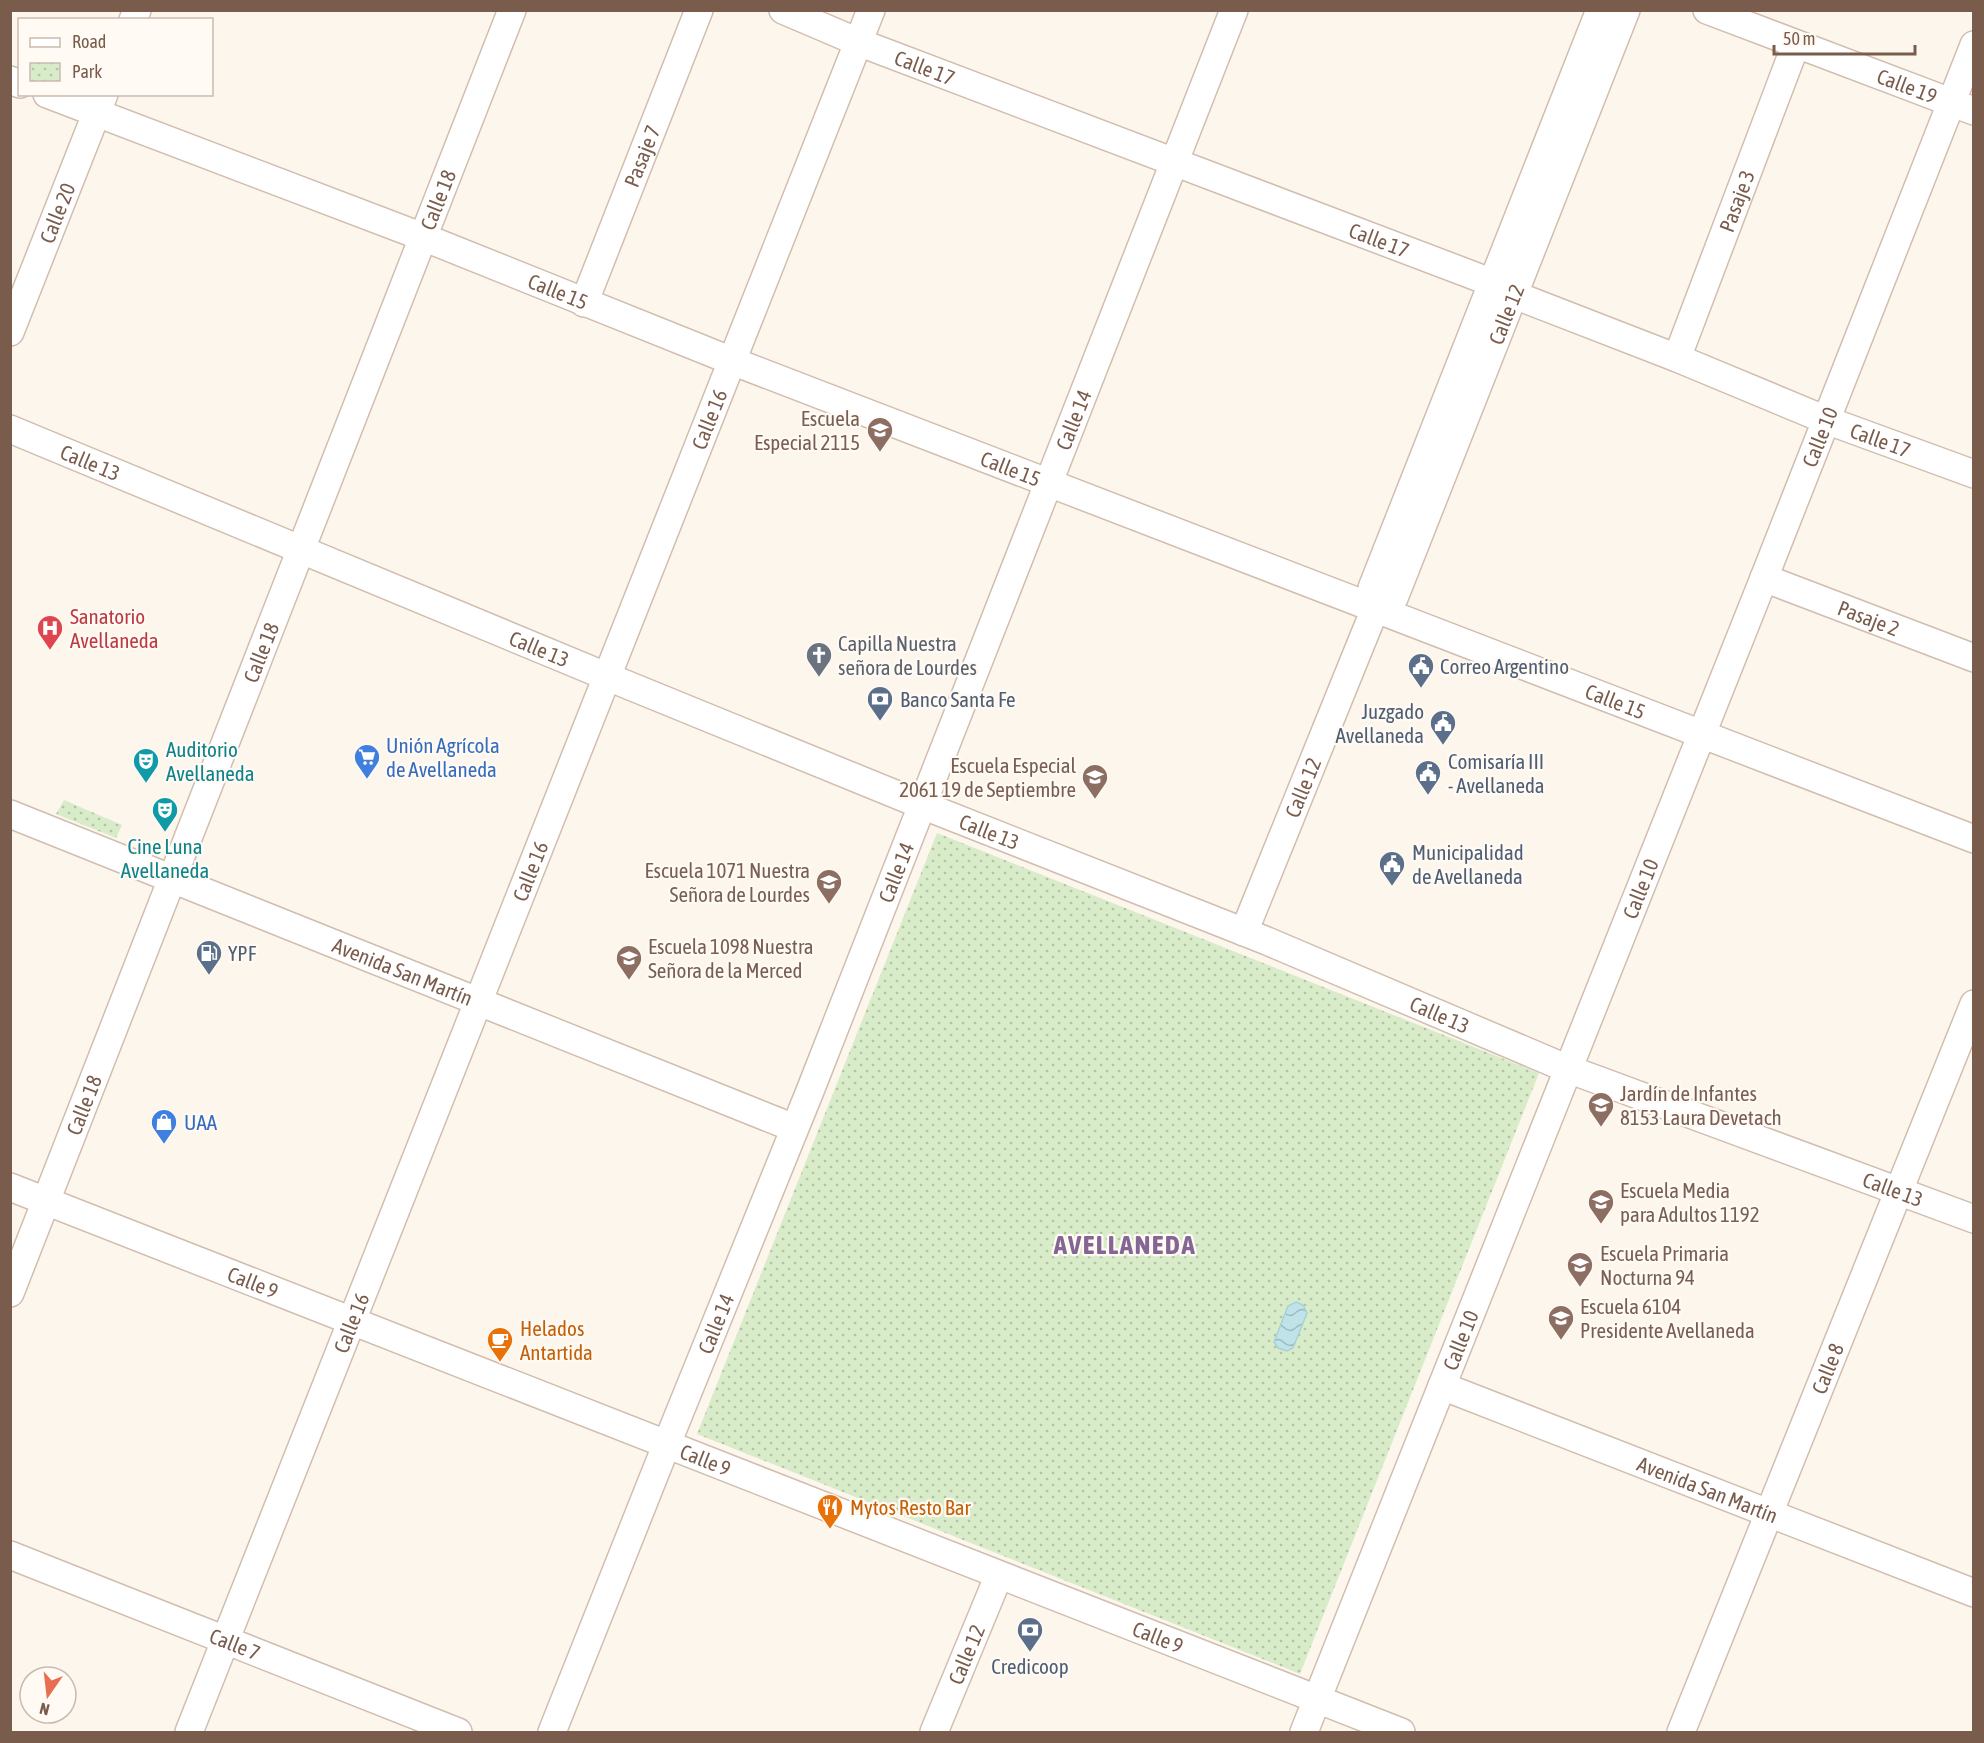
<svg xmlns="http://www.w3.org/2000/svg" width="1984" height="1743" font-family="'Asap Condensed',sans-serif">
<defs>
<pattern id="park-dots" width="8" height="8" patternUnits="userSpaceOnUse" patternTransform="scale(1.5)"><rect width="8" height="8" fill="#d8ecc9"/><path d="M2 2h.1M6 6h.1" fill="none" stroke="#b4c2a5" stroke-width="1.8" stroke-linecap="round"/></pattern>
<pattern id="water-waves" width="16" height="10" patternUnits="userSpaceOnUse" patternTransform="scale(1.5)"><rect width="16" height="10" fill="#bfe3e8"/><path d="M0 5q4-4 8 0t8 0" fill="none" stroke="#a0bbbe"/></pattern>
</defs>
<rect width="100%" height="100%" fill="#fdf6ec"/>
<path fill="url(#park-dots)" d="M64 800 122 825 116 838 56 814Z
M937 833 1539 1073 1300 1674 697 1434Z"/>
<path fill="url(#water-waves)" stroke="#a5d3da" stroke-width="1.5" d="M1296 1302 1303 1305 1307 1313 1293 1348 1287 1351 1278 1348 1274 1342 1288 1306Z"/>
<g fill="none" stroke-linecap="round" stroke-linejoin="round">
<g stroke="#d1beb0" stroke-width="30">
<g id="minor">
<path id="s1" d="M783 10 858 42 1493 283 1512 294 1677 358 1826 420 1974 474"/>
<path id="s2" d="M1707 10 1974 111"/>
<path d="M133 20 137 10"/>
<path d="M10 80 20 84"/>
<path id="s3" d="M47 94 423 237 732 361 1974 839"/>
<path id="s4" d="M584 303 699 10"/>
<path id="s5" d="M10 332 104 94"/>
<path id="s6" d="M1677 358 1796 44"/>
<path id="s7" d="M10 429 608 677 922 805 1267 941 1568 1069 1974 1219"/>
<path id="s8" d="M1764 578 1974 658"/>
<path id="s9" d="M1375 609 1394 598 1626 10"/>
<path id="s10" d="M10 814 794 1128"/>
<path id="s11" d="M1244 932 1375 609 1372 588 1600 10"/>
<path id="s12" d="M10 1187 1401 1732"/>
<path id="s13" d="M10 1293 512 10"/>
<path id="s14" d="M1442 1386 1974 1593"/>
<path id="s15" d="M10 1555 458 1732"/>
<path id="s16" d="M189 1732 871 10"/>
<path id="s17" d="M552 1732 666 1446 810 1091 1234 10"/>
<path id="s18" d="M934 1732 999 1575"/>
<path id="s19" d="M1304 1732 1764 578 1974 45"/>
<path id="s20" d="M1681 1732 1974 1004"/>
</g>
</g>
<use href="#minor" stroke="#fff" stroke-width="27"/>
</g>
<defs>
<g id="school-pin" transform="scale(1.35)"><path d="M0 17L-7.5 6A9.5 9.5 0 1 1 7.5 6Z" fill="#8d6e63" stroke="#fffaf3"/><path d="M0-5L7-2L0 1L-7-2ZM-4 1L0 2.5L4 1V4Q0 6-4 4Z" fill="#fff"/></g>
<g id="hospital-pin" transform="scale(1.35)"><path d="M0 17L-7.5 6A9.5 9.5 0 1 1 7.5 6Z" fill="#e0444e" stroke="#fffaf3"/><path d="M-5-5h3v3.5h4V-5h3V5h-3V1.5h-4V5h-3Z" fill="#fff"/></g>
<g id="church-pin" transform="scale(1.35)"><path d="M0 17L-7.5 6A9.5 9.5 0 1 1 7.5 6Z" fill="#6b7280" stroke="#fffaf3"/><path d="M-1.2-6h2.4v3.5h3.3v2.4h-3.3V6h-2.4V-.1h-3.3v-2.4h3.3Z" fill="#fff"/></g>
<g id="civic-pin" transform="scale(1.35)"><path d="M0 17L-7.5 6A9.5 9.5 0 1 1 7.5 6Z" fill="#5c6f8a" stroke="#fffaf3"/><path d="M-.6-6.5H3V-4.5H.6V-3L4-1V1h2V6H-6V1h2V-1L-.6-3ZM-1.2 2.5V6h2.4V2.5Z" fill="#fff"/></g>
<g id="bank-pin" transform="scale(1.35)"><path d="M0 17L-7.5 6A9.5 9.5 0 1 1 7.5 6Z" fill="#5c6f8a" stroke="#fffaf3"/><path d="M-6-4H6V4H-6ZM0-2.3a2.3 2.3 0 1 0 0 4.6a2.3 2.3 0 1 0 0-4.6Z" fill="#fff"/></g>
<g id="supermarket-pin" transform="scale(1.35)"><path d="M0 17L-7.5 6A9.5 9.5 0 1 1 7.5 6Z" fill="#3f7fe0" stroke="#fffaf3"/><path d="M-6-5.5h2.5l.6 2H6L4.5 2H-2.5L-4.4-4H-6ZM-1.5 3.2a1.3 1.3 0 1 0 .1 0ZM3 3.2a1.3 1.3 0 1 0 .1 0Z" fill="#fff"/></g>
<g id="theatre-pin" transform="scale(1.35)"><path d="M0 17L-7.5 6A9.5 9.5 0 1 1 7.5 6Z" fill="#0f9aa8" stroke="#fffaf3"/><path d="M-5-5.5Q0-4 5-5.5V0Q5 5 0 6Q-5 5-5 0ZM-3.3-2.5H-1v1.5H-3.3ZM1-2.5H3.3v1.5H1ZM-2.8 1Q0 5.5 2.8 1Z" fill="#fff"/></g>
<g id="fuel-pin" transform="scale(1.35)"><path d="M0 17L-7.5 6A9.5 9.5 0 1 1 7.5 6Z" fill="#5c6f8a" stroke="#fffaf3"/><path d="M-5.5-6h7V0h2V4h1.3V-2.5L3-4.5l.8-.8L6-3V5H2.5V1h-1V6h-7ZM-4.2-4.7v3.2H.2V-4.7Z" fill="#fff"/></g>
<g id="shop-pin" transform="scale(1.35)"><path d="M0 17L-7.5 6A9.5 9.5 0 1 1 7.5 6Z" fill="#3f7fe0" stroke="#fffaf3"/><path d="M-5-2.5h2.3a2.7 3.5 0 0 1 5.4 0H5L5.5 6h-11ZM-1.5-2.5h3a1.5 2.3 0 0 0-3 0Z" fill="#fff"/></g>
<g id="cafe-pin" transform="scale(1.35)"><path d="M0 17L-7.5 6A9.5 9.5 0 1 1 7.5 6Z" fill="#e8710a" stroke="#fffaf3"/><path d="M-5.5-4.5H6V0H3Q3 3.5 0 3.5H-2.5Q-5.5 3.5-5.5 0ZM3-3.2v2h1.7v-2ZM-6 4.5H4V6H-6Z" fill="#fff"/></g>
<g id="restaurant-pin" transform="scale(1.35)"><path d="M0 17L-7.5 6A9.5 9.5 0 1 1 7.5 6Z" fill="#e8710a" stroke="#fffaf3"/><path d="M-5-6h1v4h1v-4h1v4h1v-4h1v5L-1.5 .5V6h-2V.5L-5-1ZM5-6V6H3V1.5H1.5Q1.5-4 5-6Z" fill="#fff"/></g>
</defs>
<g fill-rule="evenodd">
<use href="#school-pin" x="880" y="430"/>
<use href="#hospital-pin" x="50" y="628"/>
<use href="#church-pin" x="819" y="655"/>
<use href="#civic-pin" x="1421" y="666"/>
<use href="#bank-pin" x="880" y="699"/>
<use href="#civic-pin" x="1443" y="723"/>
<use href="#supermarket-pin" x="367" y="757"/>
<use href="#theatre-pin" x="146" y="761"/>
<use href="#civic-pin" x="1428" y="773"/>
<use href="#school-pin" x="1095" y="777"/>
<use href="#theatre-pin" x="165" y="810"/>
<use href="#civic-pin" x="1392" y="864"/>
<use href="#school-pin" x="829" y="882"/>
<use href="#fuel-pin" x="209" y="953"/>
<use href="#school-pin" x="629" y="958"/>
<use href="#school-pin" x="1601" y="1105"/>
<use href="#shop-pin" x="164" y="1122"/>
<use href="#school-pin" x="1601" y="1202"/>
<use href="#school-pin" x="1580" y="1265"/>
<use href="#school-pin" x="1561" y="1318"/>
<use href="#cafe-pin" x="500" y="1340"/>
<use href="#restaurant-pin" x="830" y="1507"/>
<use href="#bank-pin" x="1030" y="1630"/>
</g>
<g text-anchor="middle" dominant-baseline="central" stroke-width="4.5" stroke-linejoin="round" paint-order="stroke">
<g font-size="21" fill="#7a5c4d" stroke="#fffaf3">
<text stroke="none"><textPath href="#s1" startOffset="153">Calle 17</textPath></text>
<text stroke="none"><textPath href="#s2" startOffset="214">Calle 19</textPath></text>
<text stroke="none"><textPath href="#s4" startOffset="158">Pasaje 7</textPath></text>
<text stroke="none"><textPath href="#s13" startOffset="1174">Calle 18</textPath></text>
<text stroke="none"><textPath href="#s6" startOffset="168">Pasaje 3</textPath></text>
<text stroke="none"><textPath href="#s5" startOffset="128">Calle 20</textPath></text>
<text stroke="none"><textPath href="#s1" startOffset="639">Calle 17</textPath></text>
<text stroke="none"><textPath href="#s3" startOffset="548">Calle 15</textPath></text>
<text stroke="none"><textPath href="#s9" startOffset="327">Calle 12</textPath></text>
<text stroke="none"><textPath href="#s16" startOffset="1412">Calle 16</textPath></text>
<text stroke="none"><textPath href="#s17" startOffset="1412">Calle 14</textPath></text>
<text stroke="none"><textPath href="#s19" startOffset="1394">Calle 10</textPath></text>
<text stroke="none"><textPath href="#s1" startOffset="1179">Calle 17</textPath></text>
<text stroke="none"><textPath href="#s7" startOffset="87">Calle 13</textPath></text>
<text stroke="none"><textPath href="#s3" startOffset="1034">Calle 15</textPath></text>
<text stroke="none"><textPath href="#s8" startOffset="112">Pasaje 2</textPath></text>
<text stroke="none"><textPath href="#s7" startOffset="573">Calle 13</textPath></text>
<text stroke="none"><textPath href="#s13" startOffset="688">Calle 18</textPath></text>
<text stroke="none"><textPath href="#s3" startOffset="1682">Calle 15</textPath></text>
<text stroke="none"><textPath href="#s11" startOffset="156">Calle 12</textPath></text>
<text stroke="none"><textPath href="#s7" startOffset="1059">Calle 13</textPath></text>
<text stroke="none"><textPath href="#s16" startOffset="926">Calle 16</textPath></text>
<text stroke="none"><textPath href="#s17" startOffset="926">Calle 14</textPath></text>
<text stroke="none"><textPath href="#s19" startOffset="908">Calle 10</textPath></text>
<text stroke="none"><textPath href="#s10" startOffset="423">Avenida San Martín</textPath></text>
<text stroke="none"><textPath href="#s7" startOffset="1545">Calle 13</textPath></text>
<text stroke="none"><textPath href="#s13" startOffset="202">Calle 18</textPath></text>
<text stroke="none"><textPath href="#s7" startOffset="2031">Calle 13</textPath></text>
<text stroke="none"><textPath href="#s12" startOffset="261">Calle 9</textPath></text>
<text stroke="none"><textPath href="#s16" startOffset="440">Calle 16</textPath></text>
<text stroke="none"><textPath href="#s17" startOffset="440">Calle 14</textPath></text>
<text stroke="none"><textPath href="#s19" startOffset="422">Calle 10</textPath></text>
<text stroke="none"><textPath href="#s20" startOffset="392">Calle 8</textPath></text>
<text stroke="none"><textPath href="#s12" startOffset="747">Calle 9</textPath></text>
<text stroke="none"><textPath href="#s14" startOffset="285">Avenida San Martín</textPath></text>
<text stroke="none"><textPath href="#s12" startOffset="1233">Calle 9</textPath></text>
<text stroke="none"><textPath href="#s15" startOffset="242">Calle 7</textPath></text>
<text stroke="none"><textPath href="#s18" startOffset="84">Calle 12</textPath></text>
</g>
<g font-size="21" fill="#785e54" stroke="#fffaf3" text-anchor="start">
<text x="860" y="418" text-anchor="end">Escuela<tspan x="860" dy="24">Especial 2115</tspan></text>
<text x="1076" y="765" text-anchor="end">Escuela Especial<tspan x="1076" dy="24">2061 19 de Septiembre</tspan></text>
<text x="810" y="870" text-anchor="end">Escuela 1071 Nuestra<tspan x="810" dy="24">Señora de Lourdes</tspan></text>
<text x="648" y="946">Escuela 1098 Nuestra<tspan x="648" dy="24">Señora de la Merced</tspan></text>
<text x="1620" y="1093">Jardín de Infantes<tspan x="1620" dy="24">8153 Laura Devetach</tspan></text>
<text x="1620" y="1190">Escuela Media<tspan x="1620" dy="24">para Adultos 1192</tspan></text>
<text x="1600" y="1253">Escuela Primaria<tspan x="1600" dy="24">Nocturna 94</tspan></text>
<text x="1580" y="1306">Escuela 6104<tspan x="1580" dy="24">Presidente Avellaneda</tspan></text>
</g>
<g font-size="21" fill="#be3a42" stroke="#fffaf3" text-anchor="start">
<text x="70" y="616">Sanatorio<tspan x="70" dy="24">Avellaneda</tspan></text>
</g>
<g font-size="21" fill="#5b616d" stroke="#fffaf3" text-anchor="start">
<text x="838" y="643">Capilla Nuestra<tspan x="838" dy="24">señora de Lourdes</tspan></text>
</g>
<g font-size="21" fill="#4e5e75" stroke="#fffaf3" text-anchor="start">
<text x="1440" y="666">Correo Argentino</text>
<text x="900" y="699">Banco Santa Fe</text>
<text x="1424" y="711" text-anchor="end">Juzgado<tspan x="1424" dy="24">Avellaneda</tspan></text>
<text x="1448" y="761">Comisaría III<tspan x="1448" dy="24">- Avellaneda</tspan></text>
<text x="1412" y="852">Municipalidad<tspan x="1412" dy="24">de Avellaneda</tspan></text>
<text x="228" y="953">YPF</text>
<text x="1030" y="1666" text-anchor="middle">Credicoop</text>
</g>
<g font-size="21" fill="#366cbe" stroke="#fffaf3" text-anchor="start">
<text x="386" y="745">Unión Agrícola<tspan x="386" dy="24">de Avellaneda</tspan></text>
<text x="184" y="1122">UAA</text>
</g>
<g font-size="21" fill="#0d838f" stroke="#fffaf3" text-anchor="start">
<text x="166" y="749">Auditorio<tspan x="166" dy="24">Avellaneda</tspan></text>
<text x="165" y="846" text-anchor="middle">Cine Luna<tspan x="165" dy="24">Avellaneda</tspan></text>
</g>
<g font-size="21" fill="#c56008" stroke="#fffaf3" text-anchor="start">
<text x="520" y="1328">Helados<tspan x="520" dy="24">Antartida</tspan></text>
<text x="850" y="1507">Mytos Resto Bar</text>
</g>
<g font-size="27" font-weight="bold" letter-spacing="1.5" fill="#846695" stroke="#fffaf3">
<text x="1125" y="1244">AVELLANEDA</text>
</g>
</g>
<rect width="1984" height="1743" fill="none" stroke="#7a5c4d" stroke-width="24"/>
<rect x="18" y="18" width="195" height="78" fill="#fffaf3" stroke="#cabbb1" stroke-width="1.5"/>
<rect x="30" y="38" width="30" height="9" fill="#ffffff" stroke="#cabbb1" stroke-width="1.5"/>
<text x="72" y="48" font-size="18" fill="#7a5c4d">Road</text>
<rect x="30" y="63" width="30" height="18" fill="url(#park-dots)" stroke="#cabbb1" stroke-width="1.5"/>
<text x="72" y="78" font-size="18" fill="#7a5c4d">Park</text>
<g transform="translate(48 1695) rotate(194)"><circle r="28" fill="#fffaf3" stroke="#cabbb1" stroke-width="1.5"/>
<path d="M0-4.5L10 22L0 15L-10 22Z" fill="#e76f51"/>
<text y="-9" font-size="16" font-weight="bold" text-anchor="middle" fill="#7a5c4d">N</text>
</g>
<path d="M1774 45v9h141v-9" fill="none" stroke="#7a5c4d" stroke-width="3"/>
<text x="1783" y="45" font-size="18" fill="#7a5c4d" stroke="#fffaf3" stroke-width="4.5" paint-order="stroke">50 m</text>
</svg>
